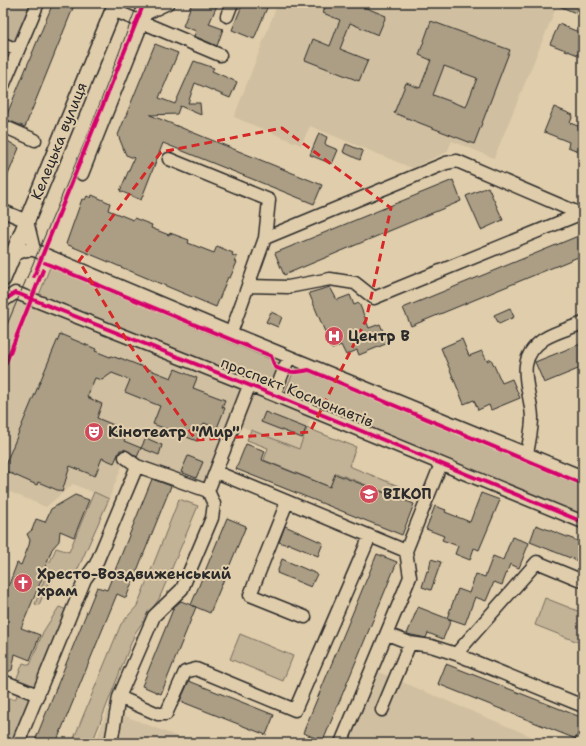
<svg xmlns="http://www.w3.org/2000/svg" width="586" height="746" font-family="'Shantell Sans',sans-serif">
<rect width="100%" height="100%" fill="#e0cdab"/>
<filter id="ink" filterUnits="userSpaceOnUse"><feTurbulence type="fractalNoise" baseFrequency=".025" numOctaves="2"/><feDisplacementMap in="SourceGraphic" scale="8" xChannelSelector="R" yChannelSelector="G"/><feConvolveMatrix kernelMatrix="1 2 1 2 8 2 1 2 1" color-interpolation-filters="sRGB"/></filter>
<g filter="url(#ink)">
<path fill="#d0bfa0" d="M278 3H558L494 158 452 141 447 152 412 168 310 126 301 145 234 117Z
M20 302 34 306 312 415 299 449 230 422 207 483 200 484 125 458 109 499 73 484 46 507 3 489V311L8 305Z
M376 671 533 737 531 743H346Z
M108 709 193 743H95Z"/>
<path fill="#c2b296" stroke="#766e60" d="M3 3H38L3 86Z
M50 267 282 364 272 390 39 295Z
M296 366 583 486V517L284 394Z
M307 428 356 447 349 466 406 489 402 499 336 473 330 487 264 460 268 448 247 440 251 430 299 449Z
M94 492 109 499 73 580 55 573 51 583H48L39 605 35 604 48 570 44 568 46 561 50 562 56 548 69 552Z
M179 499 198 506 159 599 135 633 92 743H72L121 624 137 606Z
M545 598 583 613V644L535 625Z
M59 607 67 610 35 687 16 680 23 663 30 665 43 632Z
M240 634 293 656 283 681 230 659Z
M18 693 29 697V704L13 743 3 742V701L5 696 15 700Z"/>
<path fill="#ab9e85" stroke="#2b2b2b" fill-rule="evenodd" d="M53 3H75L25 127 5 119Z
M192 3H218L209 24 223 29 217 46 194 36 196 31 183 26Z
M243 3H269L254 39 232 30Z
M327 3H354L386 16 378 35 350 23 340 49 368 60 359 81 305 60 313 39 330 46 340 20 323 13Z
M552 3H583V57L550 44 559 24 576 31 583 16Z
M431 21 510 50 474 144 394 113 406 83 420 88 431 60 419 55ZM444 66 477 78 466 107 433 95Z
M155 44 178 53 159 98 175 104 194 61 214 68 212 71 237 82 230 98 195 83 188 103H200L201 115 180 106 177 114 150 115 322 185 314 204 163 143 141 200 120 191 134 158 126 155 118 135Z
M554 107 573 115 570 123 583 128V153L568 147 569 142 544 132Z
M319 133 327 137 325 143 326 145 338 150 332 164 310 155Z
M3 138 19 148 3 187Z
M346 144 363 151 360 160 343 152Z
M453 180 461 201 284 275 275 253Z
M488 187 503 220 481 230 466 196Z
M92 195 110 203 108 210 133 220 134 218 152 225 151 228 169 235 170 233 189 240 188 243 214 253 217 246 233 253 232 255 237 257 235 261 237 262 230 278 228 277 216 307 66 244 82 199 85 200 87 196 91 198Z
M583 234V255L411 326 403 308Z
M330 287 337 300 350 295 354 305 359 303 369 328 380 324 388 343 359 355 357 350 346 355 341 345 332 349 309 293Z
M510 308 514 317 499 324 494 315Z
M271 312 282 317 278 327 266 322Z
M60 334 96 349 95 351 110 357 111 356 120 359V358L171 378 175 369 197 378 193 388 225 400 222 407 225 408 217 428 204 423 197 441 153 424 160 406 125 392 130 380 112 373 102 380 95 378 87 397 102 404 97 418 116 426 114 431 126 436 124 441 141 448 137 457 126 450H120L114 463 102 458 95 476 70 466 62 492 38 482 37 485 3 470Z
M462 339 469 356 482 351 487 361 491 359 502 383 512 379 520 398 491 410 489 405 478 410 474 400 464 404 441 348Z
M583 343V367L544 383 535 362Z
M265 412 306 428 302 438 261 422Z
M146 438 162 445 159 455 141 448Z
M246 444 265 451 262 460 330 487 335 474 414 504 402 535 236 469Z
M188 456 203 462 196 478 181 472Z
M152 479 171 486 126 598 117 594 56 743H34L97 587 107 590Z
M481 493 500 500 479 550 474 548 470 560 455 554 458 546 442 540 444 536 426 529 435 506 446 510 445 512 470 522Z
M75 495 89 500 74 537 60 531 59 541 52 549 43 573 44 574 21 628 40 635 30 660 15 654 12 670 3 674V601L17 563 21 565 29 545 30 540 27 534 32 530 36 519 45 522 51 509Z
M227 518 246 526 210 613 191 605Z
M536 525 583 543V563L530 542Z
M285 526 323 543 318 556 287 543V545L279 542Z
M512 537 529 543 519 568 510 564 502 585 494 582 486 601 475 597 465 624 447 618 458 589 469 593 476 574 485 577 493 556 503 560Z
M377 554 397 562 323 741 303 733Z
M282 559 317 574 311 587 277 573Z
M431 559 441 562 431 590 422 587 427 571H429Z
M181 601 196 607 161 694 142 686 174 607Z
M418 607 451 620 443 639 428 633 426 638 407 634Z
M446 664 583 718 576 739 438 684Z
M189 681 274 715 266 735 180 701Z"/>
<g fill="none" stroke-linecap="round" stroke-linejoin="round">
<g stroke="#2b2b2b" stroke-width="15">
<path id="minor" d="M113 10 220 55
M147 13 168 3
M227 16 232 3
M3 44 18 50
M3 86 38 3
M3 126 35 140
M169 159 269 200 265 238
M82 174 150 3
M3 211 27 221 34 250
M13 255 26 250H34L231 333 583 477
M248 286 288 287 330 279 355 283 374 298 580 214
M3 301 15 293 19 294 274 395 583 522
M231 333 265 238 446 163 457 161 583 215
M274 395 289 357
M527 454C529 442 532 429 532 418 531 388 512 361 544 339 555 332 571 328 583 323
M125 457 137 466 208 491 249 386
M216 472 370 536
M208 491 214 504 212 518 182 589 154 616 119 697 158 714H166L185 672 196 669 295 710 370 536 406 551 441 464
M287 502 250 595 305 617
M387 634 410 643 431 646 456 654 583 706
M456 654 537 562 583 581
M3 681 38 695
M382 710 410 643
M18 743 85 579 96 564 137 466
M111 743 119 697
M341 743 410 577 406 551"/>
</g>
<g stroke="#2b2b2b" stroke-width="18">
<path id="major" d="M3 279 116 3"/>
</g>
<use href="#minor" stroke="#e0cdab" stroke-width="12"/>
<use href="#major" stroke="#e0cdab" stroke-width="15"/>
<path stroke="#2b2b2b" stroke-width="1" d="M3 334 89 132 138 3"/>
<g stroke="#e0cdab" stroke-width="6">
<path id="cycleway" d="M45 263 271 356 275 367C287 373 295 373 309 370L583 484
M34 276 144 3
M3 301 15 293 19 294 274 395 583 522
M3 370 43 270"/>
</g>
<use href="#cycleway" stroke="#d6006c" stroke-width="4"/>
</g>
</g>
<path fill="none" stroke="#d62828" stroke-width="3" stroke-dasharray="8 5" stroke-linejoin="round" d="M282 128 391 208 366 320 310 432 196 440 129 344 79 261 161 152Z"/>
<defs>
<g id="hospital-disc" transform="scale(1)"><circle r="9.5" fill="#d1495b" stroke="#e0cdab"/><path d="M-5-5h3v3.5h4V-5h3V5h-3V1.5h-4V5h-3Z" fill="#fff"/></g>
<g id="theatre-disc" transform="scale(1)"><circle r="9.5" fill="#d1495b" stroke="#e0cdab"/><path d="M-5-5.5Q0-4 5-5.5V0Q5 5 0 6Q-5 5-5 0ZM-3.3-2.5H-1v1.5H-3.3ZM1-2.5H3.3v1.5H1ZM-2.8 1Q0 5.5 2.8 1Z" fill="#fff"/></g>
<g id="university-disc" transform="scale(1)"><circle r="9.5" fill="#d1495b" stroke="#e0cdab"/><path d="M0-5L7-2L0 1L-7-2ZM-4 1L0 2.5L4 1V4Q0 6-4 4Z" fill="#fff"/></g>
<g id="church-disc" transform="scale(1)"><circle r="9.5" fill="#d1495b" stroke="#e0cdab"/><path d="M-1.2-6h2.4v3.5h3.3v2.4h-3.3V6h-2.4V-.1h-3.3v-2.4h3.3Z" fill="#fff"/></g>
</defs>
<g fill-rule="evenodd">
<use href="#hospital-disc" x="334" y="336"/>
<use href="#theatre-disc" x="94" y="432"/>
<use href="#university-disc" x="369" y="494"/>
<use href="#church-disc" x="23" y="583"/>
</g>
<g text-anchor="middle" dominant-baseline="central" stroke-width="4" stroke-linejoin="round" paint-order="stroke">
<g font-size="15" fill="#2b2b2b" stroke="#e0cdab">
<text transform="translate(59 141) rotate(-68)">Келецька вулиця</text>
<text transform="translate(297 392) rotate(22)">проспект Космонавтів</text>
</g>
<g font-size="15" font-weight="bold" fill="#2b2b2b" stroke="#e0cdab" text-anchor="start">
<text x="348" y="336">Центр В</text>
<text x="108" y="432">Кінотеатр "Мир"</text>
<text x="383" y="494">ВІКОП</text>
<text x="37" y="574">Хресто-Воздвиженський<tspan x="37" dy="17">храм</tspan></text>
</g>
</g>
<rect width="586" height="746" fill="none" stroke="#e0cdab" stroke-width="16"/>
<rect x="8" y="8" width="570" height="730" fill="none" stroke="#2b2b2b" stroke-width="1.5" filter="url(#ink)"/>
</svg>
